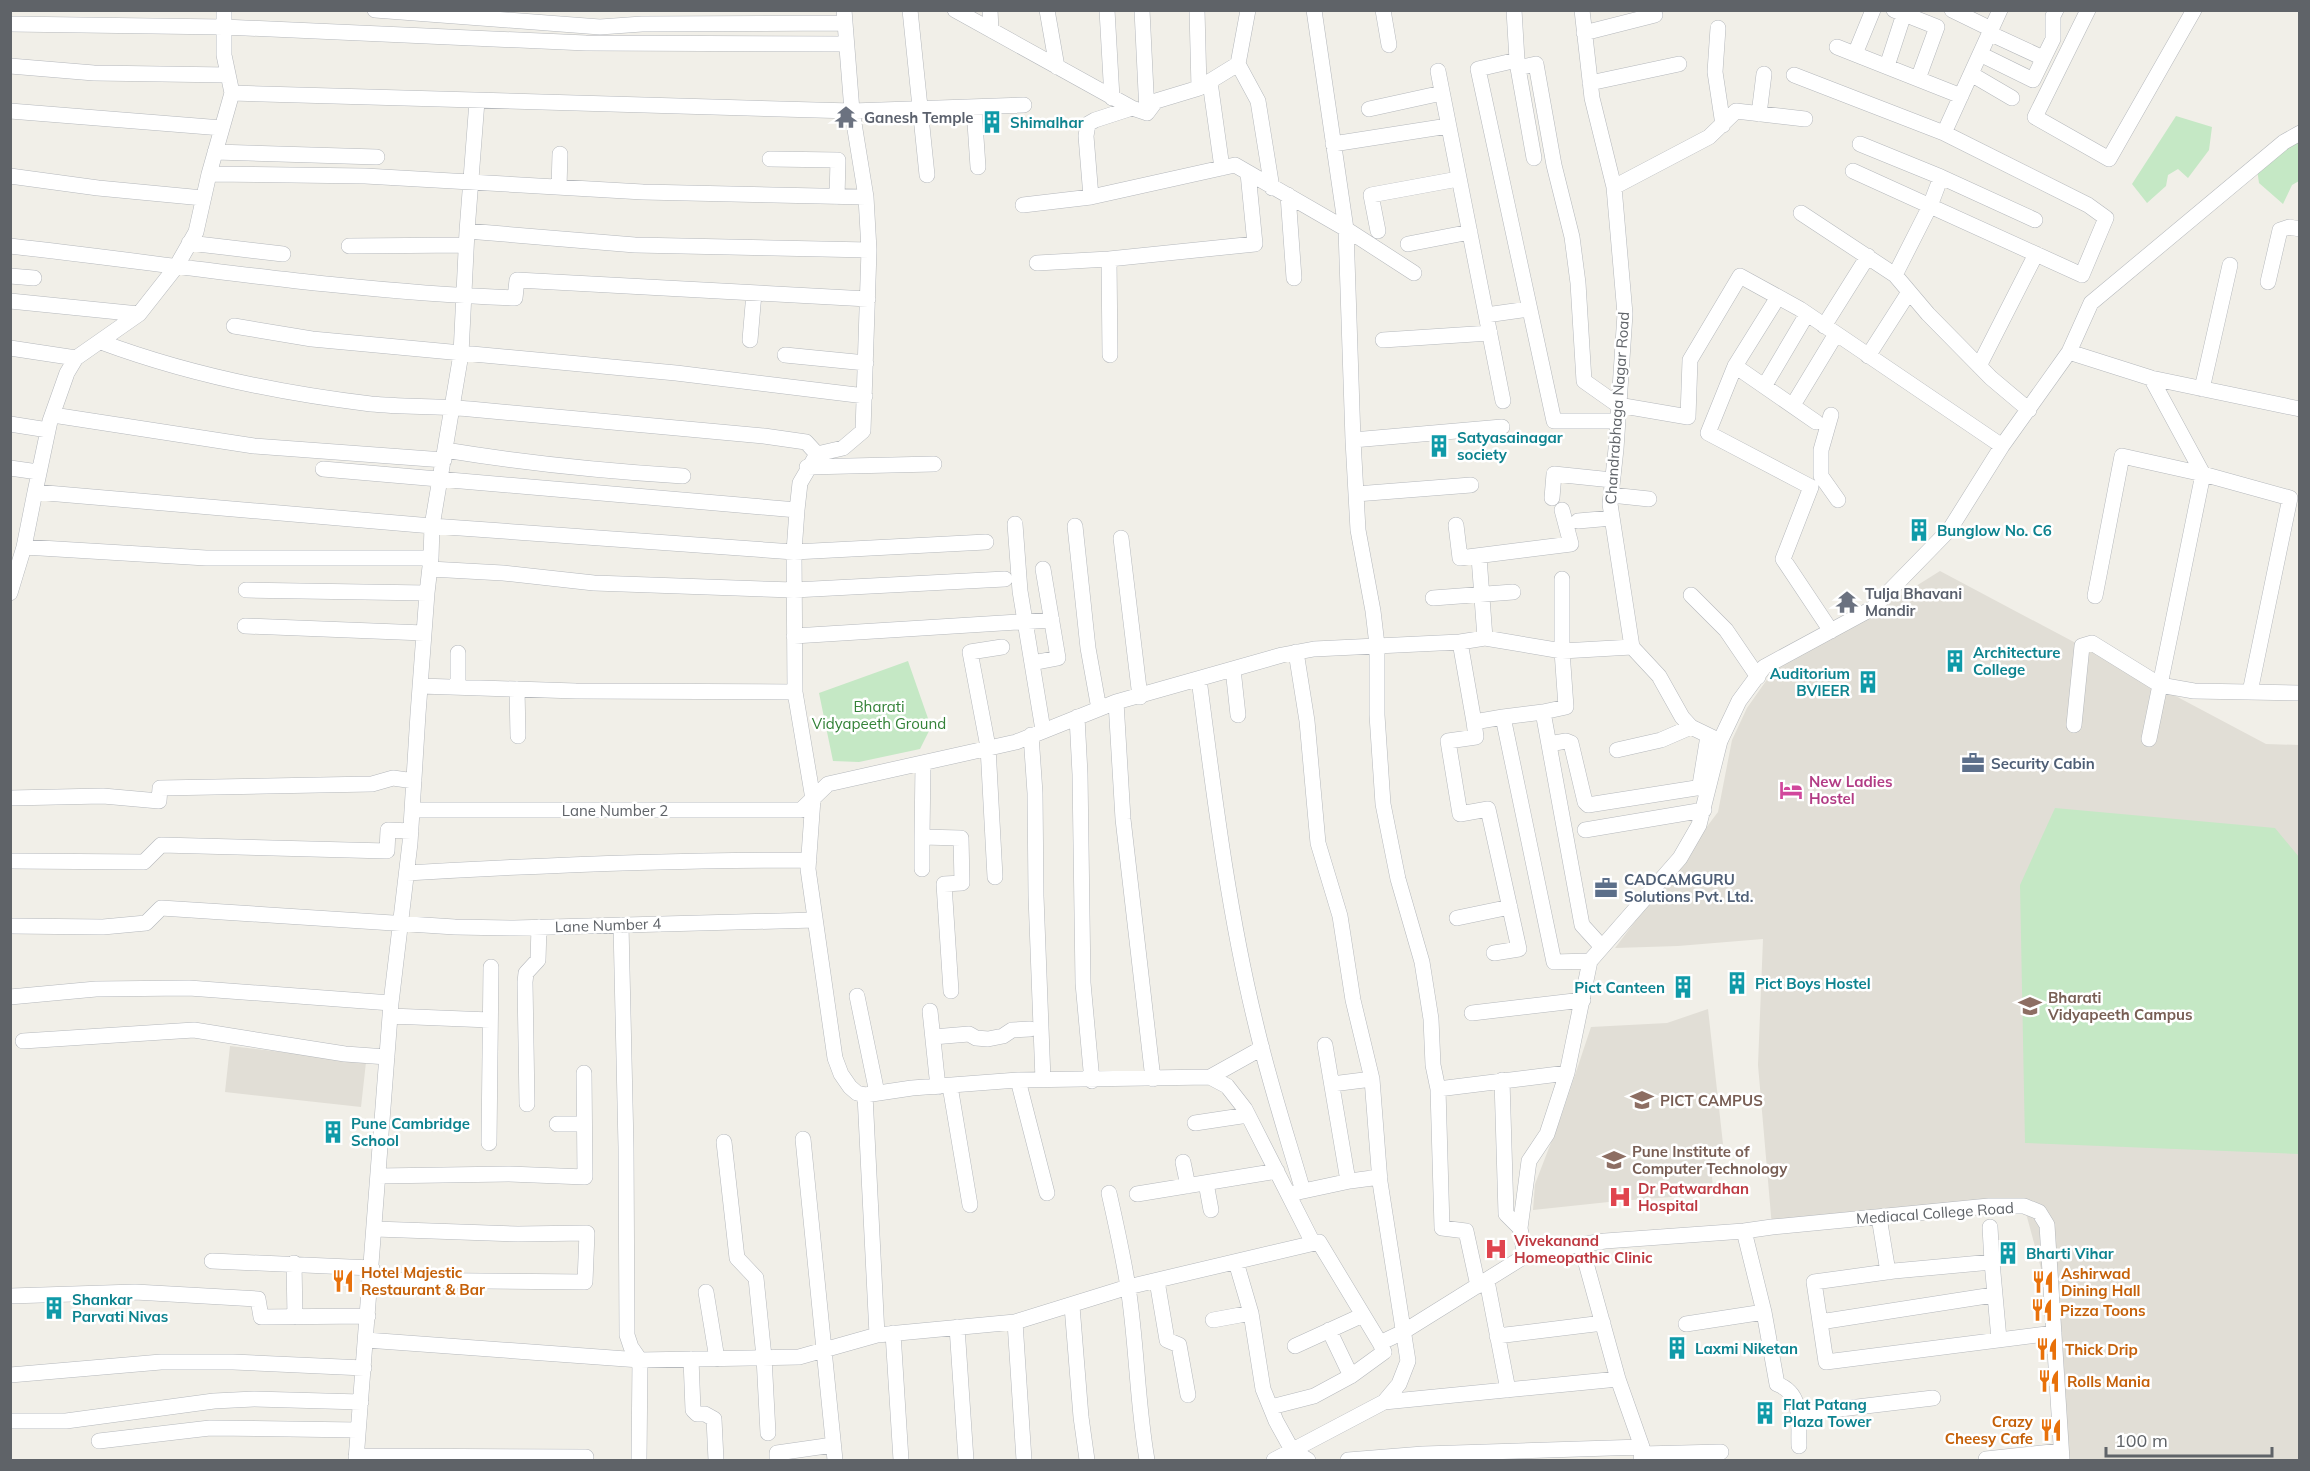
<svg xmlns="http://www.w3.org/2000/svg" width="2310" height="1471" font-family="Mulish,sans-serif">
<rect width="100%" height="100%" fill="#f1efe8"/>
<path fill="#e1ded6" d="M1940 571 2266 744 2299 745V1460H2061L2052 1309 2024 1206 1772 1227 1758 1065 1763 939 1678 946 1615 948 1718 812 1732 740 1747 708 1773 671 1857 623Z
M1708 1009 1723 1144 1711 1155 1713 1194 1618 1201 1533 1210 1535 1184 1561 1117 1591 1027 1667 1023Z
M230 1046 366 1062 361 1107 225 1092Z"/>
<path fill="#c5e8c5" d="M2176 116 2212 127 2209 150 2188 178 2178 169 2168 175 2166 186 2147 203 2132 184Z
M2299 137V181L2292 185 2283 204 2259 183 2257 169Z
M908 661 931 727 920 749 859 762 833 761 819 693Z
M2055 808 2275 828 2299 857V1154L2025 1143 2020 885Z"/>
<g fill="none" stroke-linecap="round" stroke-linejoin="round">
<g stroke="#b5b8bc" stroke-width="16">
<path id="minor" d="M375 10 600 27 642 24 845 23
M844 10 852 111 866 197 869 250 863 431 843 448 817 454 800 483 797 510 794 552 795 692 813 799 808 869 835 1058 841 1074 850 1087 857 1093 865 1095 912 1088 1018 1080 1210 1077 1227 1086 1245 1109 1313 1243
M910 10 927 175
M955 10 1132 108 1147 113
M990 10 991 30
M1047 10 1057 67
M1107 10 1112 98
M1142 10 1147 113
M1197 10 1199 88
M1314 10 1346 229 1353 440 1358 530 1373 611 1377 645V715L1383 804 1398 879 1422 962 1431 1019 1433 1065 1438 1089 1442 1228 1466 1231 1478 1286
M1383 10 1389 45
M1514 10 1517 60
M1582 10 1592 98 1614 187 1625 314 1616 449 1610 504 1632 647 1659 676 1682 717 1691 727 1720 741
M1894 10 1937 27 1918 79
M1952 10 1991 29
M2088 10 2035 117 2109 159 2194 10
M10 24 224 27 586 43 845 44
M1718 28 1715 72 1723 125
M1584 33 1655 15
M1989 33 2043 58
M1837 47 1961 96
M1855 54 1873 10
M1980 54 2033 80 2053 39V16L2056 10
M1238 64 1258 101 1272 188
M10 66 94 73 228 75
M1887 66 1904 14
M1518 68 1534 158
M1438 71 1503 401
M1971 74 2012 98
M1794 75 1944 133 2088 205 2106 218 2082 275 1853 171
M1210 82 1222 168
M1590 83 1679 64
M232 93 852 111 1024 105
M477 101 467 231 461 354 432 526 794 552 986 542
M974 108 978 167
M1369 109 1442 93
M10 111 222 128
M1147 113 1156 101 1199 88 1238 64 1248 10
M1759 114 1764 74
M1944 133 2000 10
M1333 144 1448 126
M1860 144 1941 177 2035 220
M215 152 377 157
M770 159 838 160 837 197
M209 174 365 176 643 192 866 197
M10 176 98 188 203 198
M559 187 560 154
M1614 187 1709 137 1736 111 1805 119
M1288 195 1294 278
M1091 197 1086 136 1088 124 1095 120 1132 108
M1023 205 1091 197 1235 165 1346 229 1414 273
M1801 213 1895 275 1928 314 1991 378 2029 410
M467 231 635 245 869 250
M1378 231 1371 195 1458 179
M189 243 283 254
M1408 244 1470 232
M10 246C178 265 346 292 515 298L517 280 868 299
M349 246 466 245
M1109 259 1110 355
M1037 263 1109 259 1255 244 1248 173
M1895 275 1930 206 1941 177
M10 276 34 278
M2268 282 2280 230 2289 227 2300 229
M1778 297 1735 366 1708 433 1811 487 1783 559 1831 631
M10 301 139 314
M1486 315 1529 309
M234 326 312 339 676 373 865 396
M1824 326 1868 256
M750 340 754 293
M1383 340 1490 333
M101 342C187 374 279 393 371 404 403 407 437 406 470 409 568 418 666 427 764 436L806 442 817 454
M10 348 76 358
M2069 352 2151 378 2203 474 2160 685 2194 691 2300 693
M785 355 866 363
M1868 356 1909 292
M1735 366 1816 422
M1979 366 2036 254
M2151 378 2300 409
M1765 385 1807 314
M2202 389 2230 265
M1793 405 1836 334
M53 415 254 446 444 460
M1831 415 1821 450V476L1838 500
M1618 421H1554L1478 69 1517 60 1518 68 1536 64 1554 165 1572 237 1578 283 1584 381 1618 405 1688 417 1690 360 1740 276 1800 309 2002 446
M10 424 48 430
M1353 440 1502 427
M445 450C524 463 603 471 683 476
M807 467 934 464
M10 468 38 472
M323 469 797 510
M35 492 50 421 67 373 76 358 139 314 176 267 196 232 209 174 232 93 224 55V10
M1356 494 1471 485
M1611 495 1649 499
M1552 498 1554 474 1612 480
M1578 521 1612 518
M1015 524 1020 591 1043 730
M1456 525 1460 558 1571 544 1562 510
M1075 526 1088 648 1099 709
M1121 538 1140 697
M24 547 206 558H431
M1479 557 1485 638
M430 569 503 573 594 583 794 590 1005 579
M246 590 427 593
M10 593 24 547 35 492 432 526 431 558 427 593 418 714 410 843 391 1003
M1691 595 1726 630 1758 677
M2095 596 2122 456 2203 474 2290 498 2250 692
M1433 598 1513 592
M245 626 424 633
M794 636 1052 620
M1460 642 1474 722 1503 717 1554 962 1590 961
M1032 663 1058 658 1043 569
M1233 669 1238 715
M1199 679C1214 794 1228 911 1256 1025 1269 1081 1287 1136 1303 1191
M420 686 576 691 795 692
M458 687V653
M517 689 518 736
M1116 702 1123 819 1153 1079
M1543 712 1566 707 1562 651V579
M1077 717 1080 774 1083 983 1092 1081
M1503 717 1543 712 1582 925 1602 947
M1474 722 1476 737 1448 741 1460 814 1488 809 1519 949 1494 953
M2074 725 2082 646 2092 643 2160 685 2149 739
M1031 735 1035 793 1036 896 1043 1080
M1549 744 1566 741 1571 743 1585 802 1588 805 1696 788 1700 785 1708 736
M1617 750 1661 740 1691 727
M923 764 922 837 961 838 962 883 944 884 951 991
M10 798 103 796 159 801 160 788 372 784 393 778 414 781
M412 810H801L828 784 1016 742 1116 702 1282 655 1314 649 1460 642 1485 638 1562 651 1632 647
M1585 830 1704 810
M10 861 144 862 161 845 387 851 388 830 411 831
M922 869V837
M407 873C541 865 675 860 809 860
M995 877 988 747 970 652 1002 647
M1457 918 1510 907
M621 925 626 1147 627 1335 631 1347 640 1360 639 1460
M10 926 103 927 146 923 161 908 455 927 514 928 815 920
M857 996 877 1093
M10 997 96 989 189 988 391 1003 356 1460
M930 1011 938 1087
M1472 1013 1583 1000
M390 1016 490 1020
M933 1037 969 1034 976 1038 988 1039 1003 1036 1012 1030 1030 1029
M23 1041 194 1030 345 1054 387 1057
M1325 1045 1348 1181
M1210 1077 1262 1048
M1018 1080 1047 1193
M1502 1080 1506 1214 1520 1228
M1332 1084 1372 1079
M950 1086 970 1205
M1438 1089 1567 1073
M865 1095 877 1335
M527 1104 525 982 526 973 538 960 539 927
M1195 1123 1248 1115
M557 1124H584
M803 1139 835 1460
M724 1142 737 1258 756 1278 764 1357 768 1433
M489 1143 491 967
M1183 1162 1188 1186
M378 1176 509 1174 585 1177 584 1073
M1206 1183 1211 1210
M1109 1193C1116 1224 1123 1256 1128 1287 1137 1345 1137 1403 1147 1460
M1294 1193 1350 1181 1380 1177
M1137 1194 1277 1171
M1879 1217 1888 1272
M1990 1227 1992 1262
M1744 1231 1764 1312 1777 1384C1804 1394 1798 1422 1799 1446
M1581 1245 1618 1379 1642 1447 1641 1460
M1525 1256 1520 1228 1529 1161 1547 1134 1567 1073 1590 961 1680 858 1699 825 1720 741 1739 701 1764 667 1873 608 1950 529 2002 446 2069 352 2091 303 2284 142 2300 133
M212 1261 372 1268
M1236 1262 1251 1313 1263 1389 1276 1421 1292 1450 1308 1460
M294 1263 295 1317
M371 1280 585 1282 587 1233 518 1234 375 1229
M1157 1281 1167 1340 1179 1345 1188 1395
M1487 1281 1508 1390
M706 1292 717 1359
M10 1296 135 1292 258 1299 261 1317 368 1316
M1072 1306 1081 1417 1087 1460
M1213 1320 1251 1313
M1015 1322 1024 1460
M1820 1322 1993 1295
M1686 1324 1764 1312
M957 1327 966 1460
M1329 1330 1351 1376 1384 1352 1380 1343
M893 1333 901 1460
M1497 1336 1603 1323
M1999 1339 1992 1262 1894 1271 1814 1282 1826 1362 2054 1333
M366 1340 640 1360 799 1357 877 1335 1015 1322 1128 1287 1319 1242 1380 1343 1403 1332 1525 1256 1557 1248 1605 1241 1744 1231 1772 1227 1989 1206H2024L2039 1212 2047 1225 2062 1460
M1295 1346 1363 1315
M691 1359 693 1410 697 1414H705L714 1419 716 1460
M10 1375 161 1362H233L364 1368
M1384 1402 1618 1379
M1271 1407 1314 1396 1351 1376
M1798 1414 1933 1398
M10 1421H66L214 1401 254 1399 361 1402
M99 1441 210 1428 358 1430
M1642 1454 1721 1452
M356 1456 586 1457
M1986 1459 2061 1451
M777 1460V1453L833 1445
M1274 1460 1384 1402 1399 1384 1408 1361 1380 1182 1372 1079 1353 1000 1340 916 1318 843 1307 721 1296 652
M1348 1460 1423 1454 1642 1447"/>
</g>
<use href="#minor" stroke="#fff" stroke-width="15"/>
</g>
<defs>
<g id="temple-bare" transform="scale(1.8)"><path d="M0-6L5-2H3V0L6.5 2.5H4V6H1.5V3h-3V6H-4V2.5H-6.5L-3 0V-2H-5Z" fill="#6b7280" stroke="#fff" stroke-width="2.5" paint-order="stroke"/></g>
<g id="building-bare" transform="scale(1.8)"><path d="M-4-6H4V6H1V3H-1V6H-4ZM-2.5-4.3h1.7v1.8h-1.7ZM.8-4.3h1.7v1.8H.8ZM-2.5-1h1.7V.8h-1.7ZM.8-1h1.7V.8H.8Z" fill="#0f9aa8" stroke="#fff" stroke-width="2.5" paint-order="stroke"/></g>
<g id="office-bare" transform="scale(1.8)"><path d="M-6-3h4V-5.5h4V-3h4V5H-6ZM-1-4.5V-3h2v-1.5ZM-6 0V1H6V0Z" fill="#5c6f8a" stroke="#fff" stroke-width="2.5" paint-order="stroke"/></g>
<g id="hotel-bare" transform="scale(1.8)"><path d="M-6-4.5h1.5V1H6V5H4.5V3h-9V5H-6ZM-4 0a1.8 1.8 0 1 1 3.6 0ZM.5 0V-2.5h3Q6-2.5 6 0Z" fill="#d1479c" stroke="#fff" stroke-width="2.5" paint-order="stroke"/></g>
<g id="university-bare" transform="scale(1.8)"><path d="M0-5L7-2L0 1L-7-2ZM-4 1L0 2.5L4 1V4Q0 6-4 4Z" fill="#8d6e63" stroke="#fff" stroke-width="2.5" paint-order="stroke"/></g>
<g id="hospital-bare" transform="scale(1.8)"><path d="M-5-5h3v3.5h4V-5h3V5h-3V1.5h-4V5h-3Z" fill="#e0444e" stroke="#fff" stroke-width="2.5" paint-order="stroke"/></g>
<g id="restaurant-bare" transform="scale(1.8)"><path d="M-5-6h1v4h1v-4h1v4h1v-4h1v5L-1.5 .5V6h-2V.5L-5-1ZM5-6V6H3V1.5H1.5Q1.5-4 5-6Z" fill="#e8710a" stroke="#fff" stroke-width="2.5" paint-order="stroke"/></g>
</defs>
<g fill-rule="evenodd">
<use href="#temple-bare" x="846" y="117"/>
<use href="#building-bare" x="992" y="122"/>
<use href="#building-bare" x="1439" y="446"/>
<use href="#building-bare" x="1919" y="530"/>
<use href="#temple-bare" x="1847" y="602"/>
<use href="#building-bare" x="1955" y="661"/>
<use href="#building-bare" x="1868" y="682"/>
<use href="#office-bare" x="1973" y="763"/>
<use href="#hotel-bare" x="1791" y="790"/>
<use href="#office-bare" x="1606" y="888"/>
<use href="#building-bare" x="1737" y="983"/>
<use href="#building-bare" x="1683" y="987"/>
<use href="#university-bare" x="2030" y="1006"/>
<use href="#university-bare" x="1642" y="1100"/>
<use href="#building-bare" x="333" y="1132"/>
<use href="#university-bare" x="1614" y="1160"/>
<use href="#hospital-bare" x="1620" y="1197"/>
<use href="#hospital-bare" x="1496" y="1249"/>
<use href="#building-bare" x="2008" y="1253"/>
<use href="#restaurant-bare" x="343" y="1281"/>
<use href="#restaurant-bare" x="2043" y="1282"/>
<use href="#building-bare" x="54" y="1308"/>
<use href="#restaurant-bare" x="2042" y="1310"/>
<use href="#building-bare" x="1677" y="1348"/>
<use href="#restaurant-bare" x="2047" y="1349"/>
<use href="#restaurant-bare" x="2049" y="1381"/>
<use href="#building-bare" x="1765" y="1413"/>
<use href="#restaurant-bare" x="2051" y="1430"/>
</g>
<g text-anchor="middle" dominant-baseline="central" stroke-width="5" stroke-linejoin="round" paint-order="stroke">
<g font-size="15" font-weight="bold" fill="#5b616d" stroke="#fff" text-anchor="start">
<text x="864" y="117">Ganesh Temple</text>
<text x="1865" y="593">Tulja Bhavani<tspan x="1865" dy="17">Mandir</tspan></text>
</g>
<g font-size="15" font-weight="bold" fill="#0d838f" stroke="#fff" text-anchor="start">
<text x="1010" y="122">Shimalhar</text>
<text x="1457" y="437">Satyasainagar<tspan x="1457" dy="17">society</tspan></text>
<text x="1937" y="530">Bunglow No. C6</text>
<text x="1973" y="652">Architecture<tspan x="1973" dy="17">College</tspan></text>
<text x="1850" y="673" text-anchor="end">Auditorium<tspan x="1850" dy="17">BVIEER</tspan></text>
<text x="1755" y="983">Pict Boys Hostel</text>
<text x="1665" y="987" text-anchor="end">Pict Canteen</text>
<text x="351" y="1123">Pune Cambridge<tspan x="351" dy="17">School</tspan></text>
<text x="2026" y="1253">Bharti Vihar</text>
<text x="72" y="1299">Shankar<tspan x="72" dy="17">Parvati Nivas</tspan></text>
<text x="1695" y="1348">Laxmi Niketan</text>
<text x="1783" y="1404">Flat Patang<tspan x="1783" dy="17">Plaza Tower</tspan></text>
</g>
<g font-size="15" fill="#5f6368" stroke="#fff">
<text transform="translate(1617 408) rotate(-86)">Chandrabhaga Nagar Road</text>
<text x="615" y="810">Lane Number 2</text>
<text transform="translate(608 925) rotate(-2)">Lane Number 4</text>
<text transform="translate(1935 1213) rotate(-4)">Mediacal College Road</text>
</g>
<g font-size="15" fill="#348238" stroke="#fff">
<text x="879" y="706">Bharati<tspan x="879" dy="17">Vidyapeeth Ground</tspan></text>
</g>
<g font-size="15" font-weight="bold" fill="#4e5e75" stroke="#fff" text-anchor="start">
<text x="1991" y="763">Security Cabin</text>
<text x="1624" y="879">CADCAMGURU<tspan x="1624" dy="17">Solutions Pvt. Ltd.</tspan></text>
</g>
<g font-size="15" font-weight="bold" fill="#b23c85" stroke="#fff" text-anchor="start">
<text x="1809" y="781">New Ladies<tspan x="1809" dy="17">Hostel</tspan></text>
</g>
<g font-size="15" font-weight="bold" fill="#785e54" stroke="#fff" text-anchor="start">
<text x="2048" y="997">Bharati<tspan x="2048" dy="17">Vidyapeeth Campus</tspan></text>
<text x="1660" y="1100">PICT CAMPUS</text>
<text x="1632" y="1151">Pune Institute of<tspan x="1632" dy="17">Computer Technology</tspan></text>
</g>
<g font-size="15" font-weight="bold" fill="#be3a42" stroke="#fff" text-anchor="start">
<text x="1638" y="1188">Dr Patwardhan<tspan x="1638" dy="17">Hospital</tspan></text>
<text x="1514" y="1240">Vivekanand<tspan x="1514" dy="17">Homeopathic Clinic</tspan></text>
</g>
<g font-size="15" font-weight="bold" fill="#c56008" stroke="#fff" text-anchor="start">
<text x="361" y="1272">Hotel Majestic<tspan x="361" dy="17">Restaurant &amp; Bar</tspan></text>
<text x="2061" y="1273">Ashirwad<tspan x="2061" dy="17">Dining Hall</tspan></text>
<text x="2060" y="1310">Pizza Toons</text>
<text x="2065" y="1349">Thick Drip</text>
<text x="2067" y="1381">Rolls Mania</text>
<text x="2033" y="1421" text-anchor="end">Crazy<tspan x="2033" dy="17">Cheesy Cafe</tspan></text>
</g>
</g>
<rect width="2310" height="1471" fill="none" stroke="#5f6368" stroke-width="24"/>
<path d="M2106 1447v9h166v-9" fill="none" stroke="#5f6368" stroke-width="3"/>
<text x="2115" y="1447" font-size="18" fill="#5f6368" stroke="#ffffff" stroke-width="4.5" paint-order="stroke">100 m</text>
</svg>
